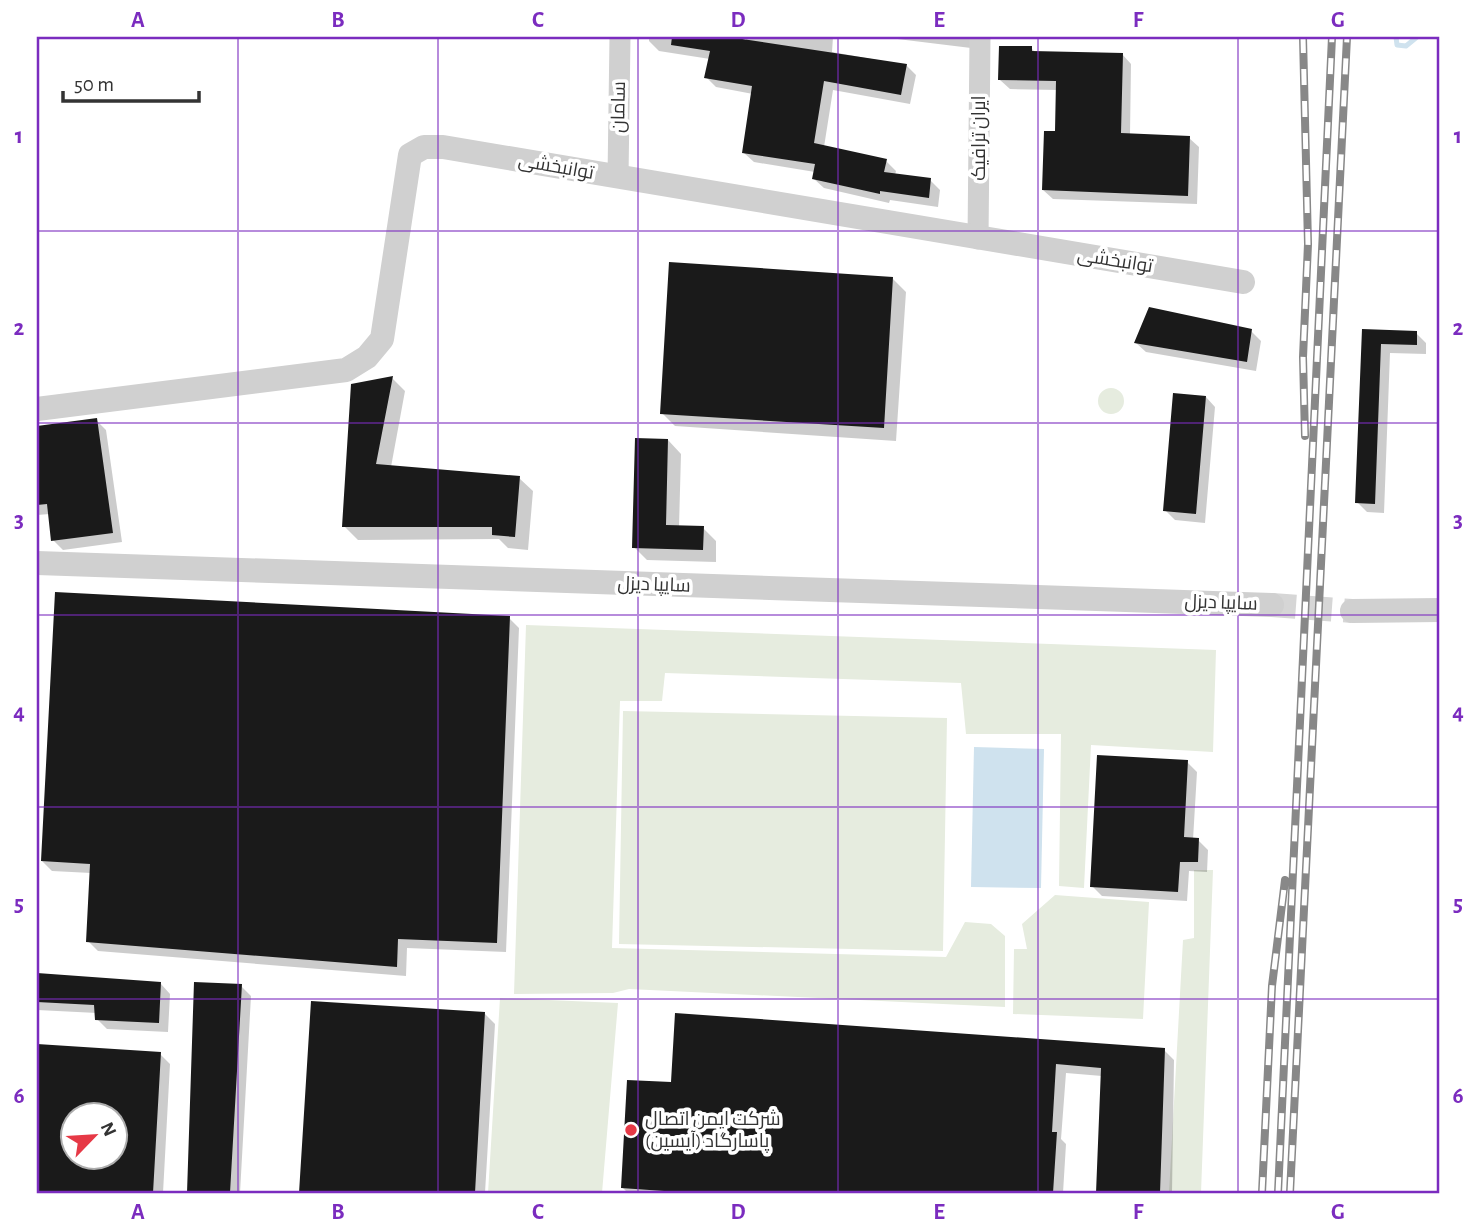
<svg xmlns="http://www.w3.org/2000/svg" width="1477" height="1230" font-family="'Alegreya Sans',Cairo,sans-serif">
<rect width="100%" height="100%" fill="#fff"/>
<path fill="#e6ecdf" d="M1098 401a13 13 0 1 1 26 0a13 13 0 1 1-26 0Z
M526 625 1216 650 1213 752 1091 745 1084 888 1059 886 1061 734H966L961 683 665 673 662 701H620L612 948 946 957 965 922 991 924 1005 936V1007L629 989 613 993 514 994Z
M623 711 947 718 943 951 619 944Z
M1194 870H1213L1201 1193H1169L1183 940 1194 938Z
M1055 895 1149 902 1143 1019 1013 1014 1014 949H1027L1022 924Z
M500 998 618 1003 602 1193H488Z"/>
<path fill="#cfe2ee" d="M974 747 1044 749 1041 888 971 887Z"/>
<path fill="#0003" fill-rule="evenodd" d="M649 37H718L746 41V37H833L832 52 906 65 916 75 910 104 833 90 824 147 886 161 896 171 895 175 930 180 940 190 938 207 890 200 889 203 824 188 814 179 815 172 754 162 744 153 753 94 716 87 706 77 710 59 659 51 649 41Z
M881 37H972L971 48Z
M1137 37H1167V38H1138Z
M1031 48 1036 53 1122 54 1131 64 1130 135 1189 138 1199 147 1197 204 1053 199 1043 190 1057 133 1058 90 1010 89 1000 80Z
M892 278 906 292 896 441 675 426 662 413Z
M1364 330 1416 333 1426 343V354L1390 353 1384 513 1367 512 1357 502Z
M1251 331 1261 341 1256 371 1146 352 1136 343Z
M392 378 405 391 391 467 519 478 533 491 528 550 508 548 499 539 358 540 344 526Z
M1206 397 1215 407 1205 523 1175 520 1165 510Z
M96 420 106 430 122 542 63 550 53 540 50 514 37 515V428Z
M668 440 681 454 679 527 703 528 716 541V562L647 560 634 547Z
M509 618 519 628 506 952 407 948 406 976 98 951 88 941 91 873 52 871 42 861Z
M1187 762 1197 772 1193 840H1198L1208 850 1207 872 1189 871 1187 901 1102 896 1092 886Z
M37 975 161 984 170 994 168 1032 107 1029 97 1019V1013L37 1010Z
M196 984 241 986 251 996 240 1193H188Z
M312 1003 485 1014 495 1024 485 1193H301Z
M37 1046 160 1054 170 1064 163 1193H37ZM74 1114H116V1156H74Z
M1164 1050 1174 1060 1172 1193H1098L1102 1076 1066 1073 1061 1139 1066 1144 1063 1193H628L622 1187 673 1084Z"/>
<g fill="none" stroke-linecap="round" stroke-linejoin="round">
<path stroke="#cfe2ee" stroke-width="5" d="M1396 37 1397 45 1406 46 1417 37"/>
</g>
<path fill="#1a1a1a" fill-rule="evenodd" d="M672 37H729L907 64 901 95 824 81 814 143 887 159 884 172 931 178 929 198 880 191V194L812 179 815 164 742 153 752 86 704 78 710 51 671 45Z
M999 46H1032V51L1123 53 1121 133 1190 136 1188 196 1042 190 1044 131H1055L1056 81 998 80Z
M669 262 893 277 884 428 660 414Z
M1149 307 1252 329 1247 362 1134 343Z
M1362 329 1417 331V345L1381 344 1375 504 1355 503Z
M393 376 376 464 520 476 515 537 492 535V527H342L351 384Z
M1173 393 1206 396 1196 514 1163 511Z
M97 418 113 533 51 541 47 504 37 505V426Z
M635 438 668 439 666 525 704 526 703 550 632 548Z
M55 592 510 616 497 943 398 939 397 967 86 942 90 864 41 861Z
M1097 755 1188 760 1184 837 1199 838 1198 862H1180L1178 892 1090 887Z
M37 973 161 982 159 1023 95 1020 94 1005 37 1002Z
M194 982 242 984 230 1193H187Z
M311 1001 485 1012 475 1193H299Z
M675 1013 1165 1048 1160 1193H1096L1101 1068 1056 1064 1052 1132H1057L1053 1193H663L664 1191 621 1188 627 1080 671 1082Z
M37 1044 161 1052 153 1193H37ZM74 1115H116V1157H74Z"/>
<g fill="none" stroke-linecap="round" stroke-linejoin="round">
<path stroke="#d6d6d6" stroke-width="24" stroke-dasharray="24 12" stroke-linecap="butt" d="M1272 605 1352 611"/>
<path stroke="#d0d0d0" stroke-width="21" d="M618 177 620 37
M978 239 980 37"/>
<path stroke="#d0d0d0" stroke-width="24" d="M37 409 346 370 367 357 382 339 410 155 424 147H443L1243 282
M37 563 1272 605
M1352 611 1440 610"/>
<g stroke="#888" stroke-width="8">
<path id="rail" d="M1303 37 1308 244 1303 357 1305 436
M1262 1193 1272 986 1285 880
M1278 1193 1332 37
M1290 1193 1347 37"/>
</g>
<use href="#rail" stroke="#fff" stroke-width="5" stroke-dasharray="16" stroke-linecap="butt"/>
</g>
<path fill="none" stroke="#7b2cbf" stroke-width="2" stroke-opacity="0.55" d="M238 37V1193M438 37V1193M638 37V1193M838 37V1193M1038 37V1193M1238 37V1193M37 231H1440M37 423H1440M37 615H1440M37 807H1440M37 999H1440"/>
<circle fill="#e63946" stroke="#fff" stroke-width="2.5" cx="631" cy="1130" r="7"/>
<g text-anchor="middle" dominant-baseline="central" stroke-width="7" stroke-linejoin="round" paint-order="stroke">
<g font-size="19" fill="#333" stroke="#fff">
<text transform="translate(619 107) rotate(-89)">سامان</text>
<text transform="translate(979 138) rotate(-90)">ایران ترافیک</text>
<text transform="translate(556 167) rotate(10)">توانبخشی</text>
<text transform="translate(1115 261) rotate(9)">توانبخشی</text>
<text transform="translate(654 585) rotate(2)">سایپا دیزل</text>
<text transform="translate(1221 603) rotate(2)">سایپا دیزل</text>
</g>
<g font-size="19" fill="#333" stroke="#fff" text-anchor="start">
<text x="645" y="1119">شرکت ایمن اتصال<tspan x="645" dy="22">پاسارگاد (آیسین)</tspan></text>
</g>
</g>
<rect width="1477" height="1230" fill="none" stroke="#ffffff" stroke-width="77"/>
<g transform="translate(94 1136) rotate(65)"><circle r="33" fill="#ffffff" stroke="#adadad" stroke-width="2"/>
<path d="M0-5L12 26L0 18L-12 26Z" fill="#e63946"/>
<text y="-10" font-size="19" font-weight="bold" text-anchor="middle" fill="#333333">N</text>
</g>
<path d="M63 91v10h136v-10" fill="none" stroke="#333333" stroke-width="3.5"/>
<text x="74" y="91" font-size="21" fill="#333333" stroke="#ffffff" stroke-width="5" paint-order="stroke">50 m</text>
<rect x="38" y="38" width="1400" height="1154" fill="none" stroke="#7b2cbf" stroke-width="2.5"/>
<g font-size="23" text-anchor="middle" font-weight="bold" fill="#7b2cbf">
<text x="138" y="27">A</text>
<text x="338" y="27">B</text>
<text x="538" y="27">C</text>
<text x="738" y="27">D</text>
<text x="939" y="27">E</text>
<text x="1138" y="27">F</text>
<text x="1338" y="27">G</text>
<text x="19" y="143">1</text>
<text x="1458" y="143">1</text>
<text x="19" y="335">2</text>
<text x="1458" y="335">2</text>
<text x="19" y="527">3</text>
<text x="1458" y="527">3</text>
<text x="19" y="719">4</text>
<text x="1458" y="719">4</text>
<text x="19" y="911">5</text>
<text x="1458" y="911">5</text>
<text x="19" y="1103">6</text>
<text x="1458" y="1103">6</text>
<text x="138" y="1219">A</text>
<text x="338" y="1219">B</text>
<text x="538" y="1219">C</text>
<text x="738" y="1219">D</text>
<text x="939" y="1219">E</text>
<text x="1138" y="1219">F</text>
<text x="1338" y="1219">G</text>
</g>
</svg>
